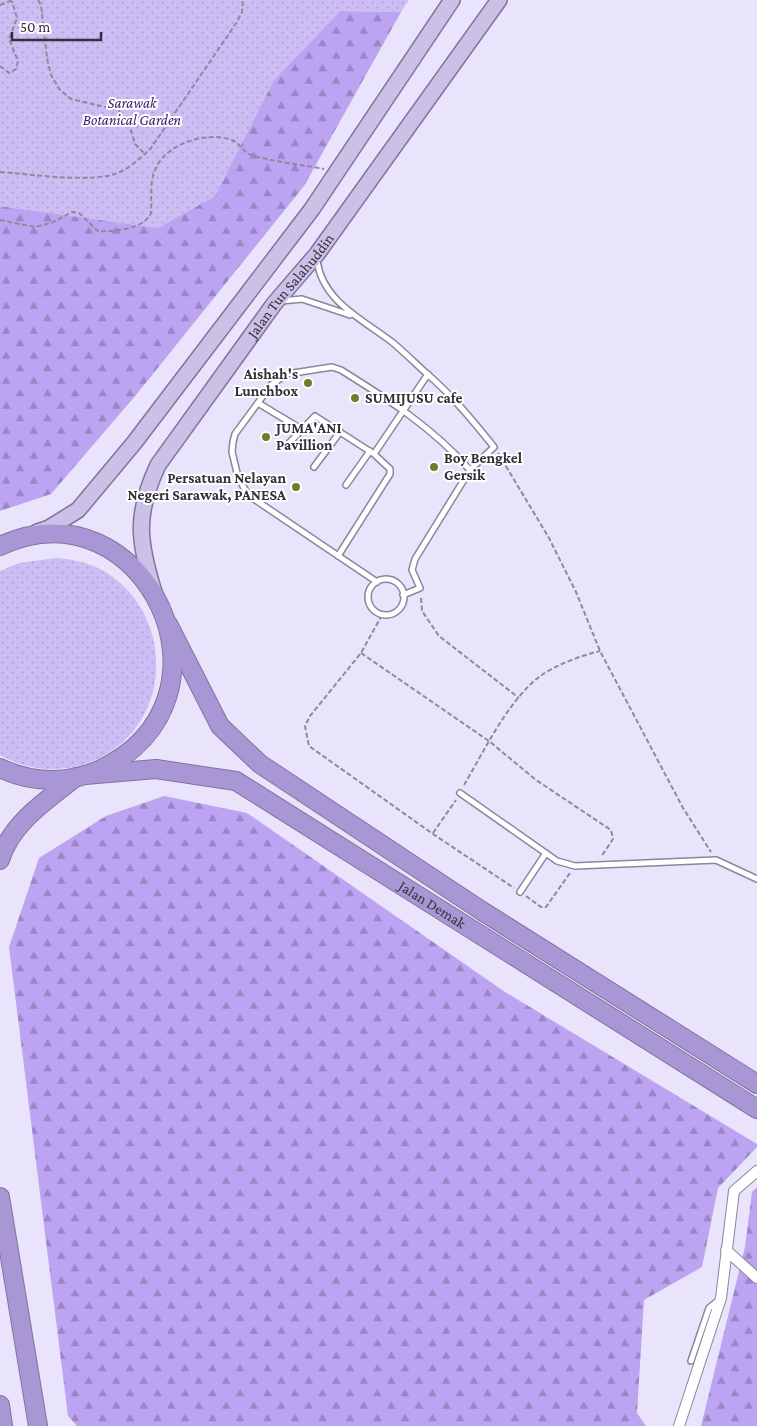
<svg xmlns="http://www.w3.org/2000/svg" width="757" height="1426" font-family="'Crimson Pro',serif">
<defs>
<pattern id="grass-dots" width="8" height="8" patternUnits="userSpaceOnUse" patternTransform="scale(1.25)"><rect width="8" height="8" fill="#cdbdf5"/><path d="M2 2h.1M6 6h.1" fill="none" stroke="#b0a3d3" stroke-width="1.8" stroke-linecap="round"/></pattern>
<pattern id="forest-firs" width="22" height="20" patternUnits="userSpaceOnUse" patternTransform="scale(1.25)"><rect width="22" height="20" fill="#bca4f2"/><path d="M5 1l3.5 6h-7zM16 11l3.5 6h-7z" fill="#9986c5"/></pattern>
</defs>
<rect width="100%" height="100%" fill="#e9e3fb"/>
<path fill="url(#grass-dots)" d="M0 0H409L401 12 340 11 274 80 215 196 158 228 0 206Z
M56 558C71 559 86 562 100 569 163 602 176 692 124 741 108 755 88 766 66 768 43 771 20 767 0 755V571L19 563Z"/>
<path fill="url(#forest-firs)" d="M340 11 401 12 304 186 136 395 51 494 0 511V206L158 228 215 196 274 80Z
M164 796 247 813 505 992 757 1144V1147L718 1188 702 1267 644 1300 637 1413 646 1426H77L68 1416 9 947 39 858 106 816Z
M757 1187V1426H701L745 1247 752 1192Z"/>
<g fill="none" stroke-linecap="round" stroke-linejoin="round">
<g stroke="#8c869c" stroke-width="8">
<path id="lane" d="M317 260C322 301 362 319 392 342 404 352 415 363 426 373 452 395 473 421 494 447L470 470 415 559 412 570 420 588 403 595
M281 301 302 299 350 315
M258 403 301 429
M289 443 315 416 374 454 390 469V474L338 556
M374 454 428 374
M314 467 340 432
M346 485 370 451
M368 597a18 18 0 1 1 36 0a18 18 0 1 1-36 0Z
M377 582 248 495 238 477 232 452 233 442 235 434 271 385 287 374 332 367 341 370C389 400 432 427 470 470
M460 793 557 861 575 866 716 860 757 879
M520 892 546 853
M691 1361 709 1308 719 1300"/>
</g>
<g stroke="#8c869c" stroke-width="12">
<path id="street" d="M726 1250 757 1278
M679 1426 721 1298 734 1191 757 1171"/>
</g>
<g stroke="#80739f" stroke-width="18">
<g id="primary">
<path d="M37 532 49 528 78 510 134 443 312 209 452 0"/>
<path id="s1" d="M154 592C138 541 135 514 158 465L274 304 317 254 499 0"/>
</g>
</g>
<g stroke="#80739f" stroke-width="20">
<g id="highway">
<path d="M0 546C144 479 250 700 99 770 68 784 31 783 0 768"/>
<path d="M168 624 220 726 260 764 482 911 757 1084"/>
<path id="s2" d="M85 775 156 769 236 781 757 1109"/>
<path d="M0 860C11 823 47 800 76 777"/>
<path d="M0 1197 38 1426"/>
<path d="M0 1405 3 1426"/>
</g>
</g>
<path stroke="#8f8a9b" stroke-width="2" stroke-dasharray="5 2.5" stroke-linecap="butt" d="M38 0 41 5 47 58 51 75 60 90 71 99 118 110 129 124 135 144 145 154
M0 5 13 0
M0 66 9 73 16 69 18 61 9 39 17 18 12 1
M0 172C29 174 96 184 120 172 131 167 142 157 151 148L237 22 242 12 243 0
M0 220 35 227 51 223 72 212 79 213 98 231C113 232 145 229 151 213 152 199 149 181 156 168 167 143 207 131 232 140 240 143 242 151 249 154 267 161 304 165 324 169
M498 453 549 538 576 592 600 651 683 808 711 852
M421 598 422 611 439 636 519 698
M382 615 361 653 310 716 305 726 309 746 433 834 514 888
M361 653 489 741 536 780 611 830 613 839 601 857
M464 785C484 751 508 701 539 677 555 665 580 656 600 651
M433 833 456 800
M526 896 541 907H546L570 873"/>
<use href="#lane" stroke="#fff" stroke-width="5"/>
<use href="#street" stroke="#fff" stroke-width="10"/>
<use href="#primary" stroke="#cbc1e6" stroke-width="15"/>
<use href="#highway" stroke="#a997d5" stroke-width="18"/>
</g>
<g fill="#6f7c29" stroke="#fff" stroke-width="2">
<circle cx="308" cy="383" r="5"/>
<circle cx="355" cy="398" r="5"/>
<circle cx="266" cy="437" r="5"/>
<circle cx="434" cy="467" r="5"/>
<circle cx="296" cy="487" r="5"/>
</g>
<g text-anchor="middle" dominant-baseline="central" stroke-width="4" stroke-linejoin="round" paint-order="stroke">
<g font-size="15" font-style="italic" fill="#3e1770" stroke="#fff">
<text x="132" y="103">Sarawak<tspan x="132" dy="17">Botanical Garden</tspan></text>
</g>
<g font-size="15" fill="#33303a" stroke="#fff">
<text stroke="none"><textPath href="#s1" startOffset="354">Jalan Tun Salahuddin</textPath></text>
<text stroke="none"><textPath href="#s2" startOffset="384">Jalan Demak</textPath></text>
</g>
<g font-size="15" font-weight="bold" fill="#33303a" stroke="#fff" text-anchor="start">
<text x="298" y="374" text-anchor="end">Aishah's<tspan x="298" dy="17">Lunchbox</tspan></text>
<text x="365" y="398">SUMIJUSU cafe</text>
<text x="276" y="428">JUMA'ANI<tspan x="276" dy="17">Pavillion</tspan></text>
<text x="444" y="458">Boy Bengkel<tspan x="444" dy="17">Gersik</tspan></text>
<text x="286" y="478" text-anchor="end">Persatuan Nelayan<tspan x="286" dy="17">Negeri Sarawak, PANESA</tspan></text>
</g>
</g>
<path d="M12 32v8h89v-8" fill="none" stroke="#33303a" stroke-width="2.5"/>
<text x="20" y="32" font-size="15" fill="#33303a" stroke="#ffffff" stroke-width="4" paint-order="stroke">50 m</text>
</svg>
